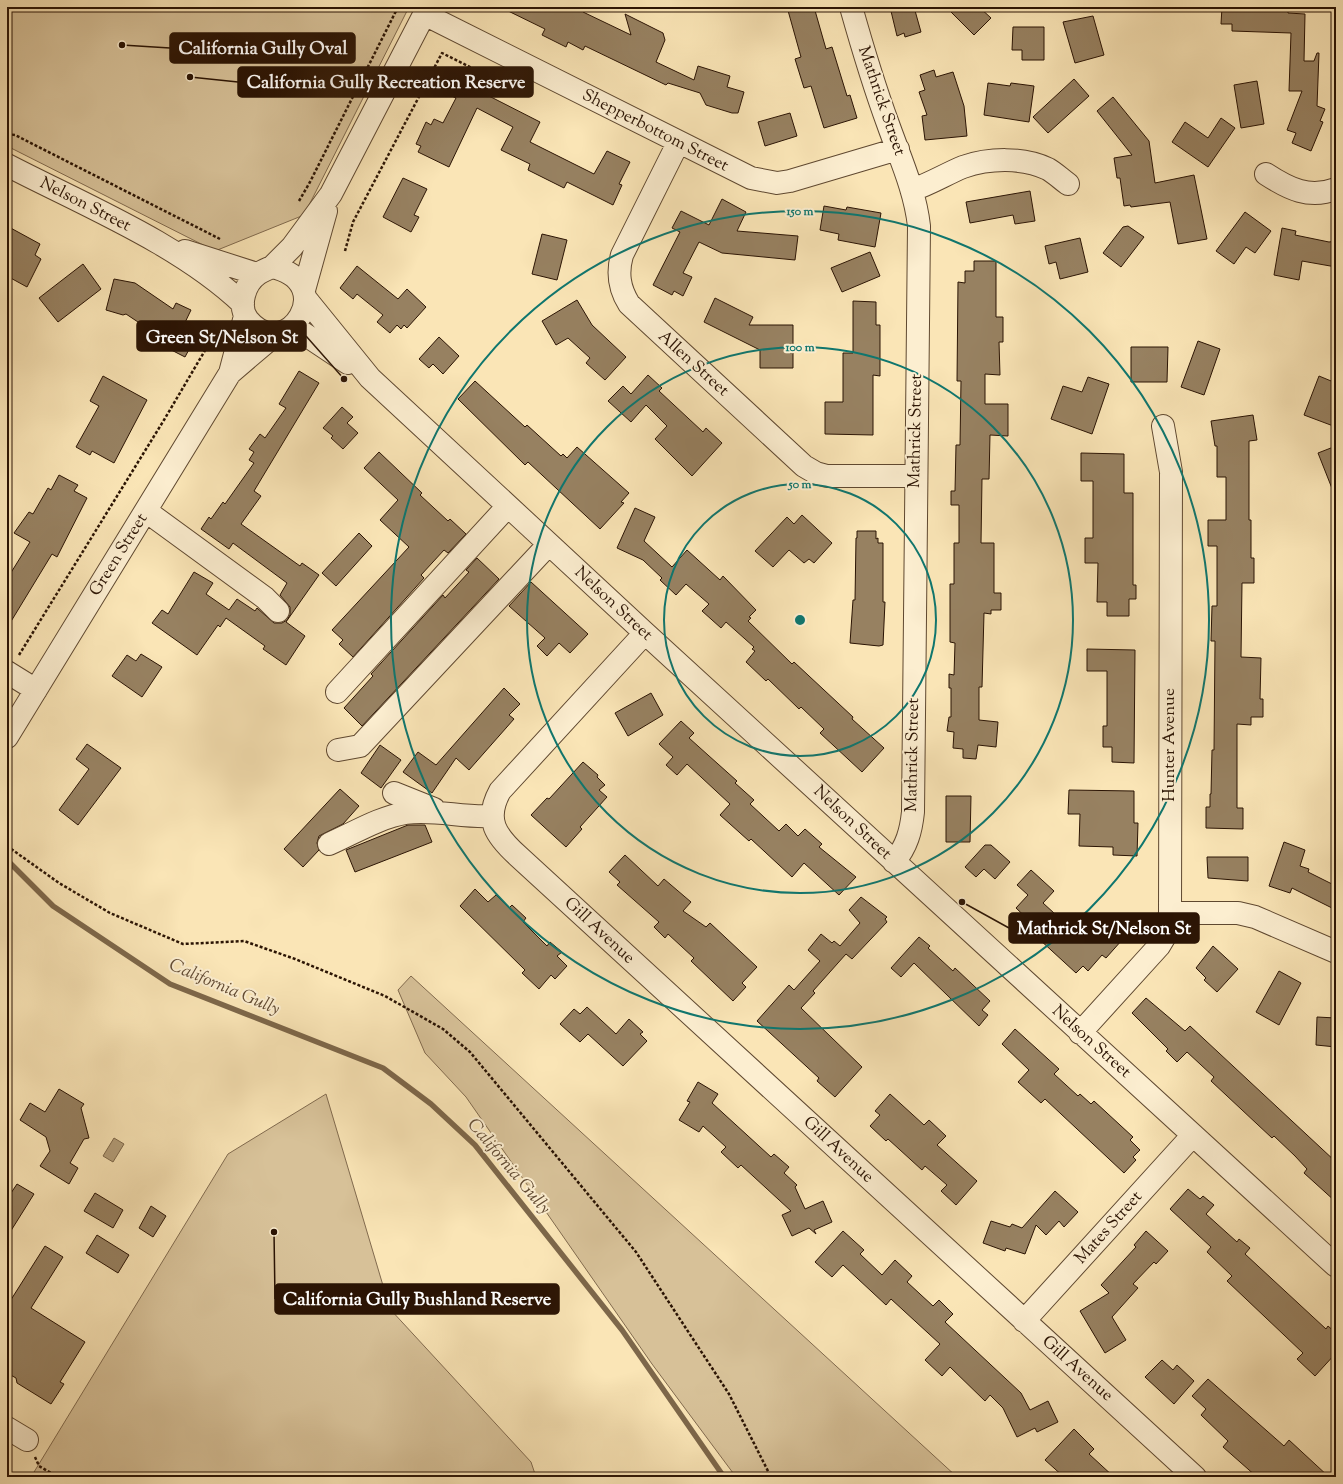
<svg xmlns="http://www.w3.org/2000/svg" width="1343" height="1484" font-family="'Sorts Mill Goudy',serif">
<rect width="100%" height="100%" fill="#fae5b6"/>
<filter id="stains"><feTurbulence type="fractalNoise" baseFrequency=".005" numOctaves="4"/><feColorMatrix values="0 0 0 0 .2 0 0 0 0 .09 0 0 0 0 .02 0 0 0 .5 -.17"/></filter>
<radialGradient id="worn" r=".72"><stop offset=".6" stop-color="#630" stop-opacity="0"/><stop offset="1" stop-color="#630" stop-opacity=".3"/></radialGradient>
<path fill="#d7c198" stroke="#816a4e" d="M7 7H409L304 215 215 251 7 146Z
M411 976 957 1477H736L652 1364 466 1097 425 1053 398 990Z
M326 1094 390 1309 531 1462 536 1477H31L228 1154Z"/>
<path fill="#b49e79" stroke="#7d674a" d="M114 1138 124 1144 113 1162 103 1156Z"/>
<g fill="none" stroke-linecap="round" stroke-linejoin="round">
<path stroke="#7d674a" stroke-width="5.5" d="M7 860 53 906 170 984 383 1068 431 1104 475 1145 622 1330 724 1477"/>
</g>
<path fill="#978161" stroke="#2b1404" d="M500 7H585L583 12 631 35 625 14 663 33 665 40 656 62 694 80 698 66 730 76 727 87 744 92 738 113H732L706 105 700 93 668 83 666 85 585 46 583 50 568 42 566 47 542 35 545 29Z
M787 7H814L826 49 832 47 847 96 850 95 857 118 824 128 811 86 804 88 795 59 801 57Z
M890 7H914L921 32 905 37 904 33 897 36Z
M946 7H979L991 18 974 35Z
M1222 7H1277V9H1288V13L1305 14 1304 61H1314L1317 53H1319L1317 106 1325 109 1320 121 1323 122 1311 151 1292 143 1296 133 1287 130 1302 91H1289L1291 33 1232 31V24H1221Z
M1093 16 1104 55 1075 63 1063 22Z
M1013 27H1044V60H1022V50H1012Z
M934 70 936 77 953 72 964 106 967 136 925 140 922 116 927 115 919 92 925 90 920 75Z
M454 74 492 91 489 96 540 122 530 142 594 174 607 151 630 162 619 184 622 185 613 205 567 182 564 188 528 170 530 164 501 150 513 127 477 108 449 167 418 152 421 146 416 144 426 122 431 125 434 119 443 123 456 98 445 93Z
M1074 79 1089 96 1048 133 1033 117Z
M1257 81 1264 124 1241 128 1234 85Z
M988 83 1010 86 1011 83 1034 86 1029 122 984 115Z
M1113 97 1149 141 1155 183 1194 175 1207 239 1178 244 1170 202 1131 207 1130 205 1124 206 1120 178H1117L1114 158 1132 155 1097 111Z
M790 113 797 136 765 146 758 122Z
M1221 118 1235 128 1208 167 1172 142 1185 122 1208 138Z
M403 178 427 189 414 215 419 217 411 232 383 217Z
M1030 191 1035 221 1015 224 1013 215 970 223 966 202Z
M722 199 746 212 737 231 798 236 795 260 722 253 699 242 683 273 692 277 683 296 674 291 672 295 653 285 680 232 672 228 681 211 709 225Z
M824 206 846 210 847 207 881 213 875 247 838 240 839 234 820 230Z
M1245 212 1271 231 1255 253 1246 247 1234 264 1216 251Z
M7 226 40 244 35 255 41 259 27 287 7 276Z
M1128 226 1144 237 1121 267 1103 253 1123 227Z
M1282 228 1296 231 1295 235 1329 242 1336 241V267L1302 261 1299 280 1274 275Z
M542 234 567 240 557 280 532 274Z
M1080 238 1088 272 1060 279 1056 262 1049 264 1045 246Z
M870 252 880 276 842 292 831 268Z
M974 261H996V317H1003V342H999L1000 375 985 374V404H1008V436L990 435 989 479H982L981 543H994V593H1001V610H991V614L984 613 982 687H979V720L998 722 996 747 978 745 976 759 963 758V749L953 748 954 732 947 731 949 717H951V688H949V674L954 675 955 643 950 642V584H954V543H959V505H951V491H955L956 445H960L961 381H957L958 282 965 283V271H974Z
M83 264 101 289 58 322 39 298Z
M357 266 398 299 407 289 426 307 407 328 404 325 401 329 397 325 390 333 377 322 383 315 357 294 353 299 340 288Z
M114 279 135 283 173 309 176 303 191 310 179 335 193 342 185 357 146 337 150 330 126 314 123 315 106 310Z
M715 298 753 317 749 325H793V368H760V350L704 322Z
M577 300 592 325 626 357 605 380 586 363 590 358 568 338 556 345 542 321Z
M853 301 876 302V325H880V376L873 375V435L825 434V402H843V353H853Z
M439 337 459 356 443 374 433 364 429 368 419 359Z
M1198 341 1220 349 1204 395 1181 387Z
M1131 347H1168L1167 382H1131Z
M299 371 319 383 254 491 261 496 241 524 300 566 302 563 319 575 286 622 305 636 286 665 263 649 265 646 226 618 220 627 218 625 197 655 152 623 162 610 168 614 194 572 213 583 206 594 229 610 237 599 255 611 257 608 274 623H282L287 620 290 615V607L280 595 287 583 233 543 229 549 201 529 209 517 211 519 223 502 225 504 254 463 249 460 254 452 249 449 260 434 265 438 286 408 279 404Z
M648 375 662 388 659 391 703 432 706 428 722 443 692 476 655 439 667 426 646 405 631 422 608 401 623 386 631 394Z
M103 376 147 400 114 463 92 451 90 455 76 447 99 406 90 401Z
M1319 376 1336 383V427L1304 415Z
M1088 377 1109 384 1092 434 1051 419 1063 386 1082 392Z
M475 381 525 427 527 425 561 456 563 454 567 458 577 447 629 493 621 502 624 503 600 529 528 462 525 465 458 399Z
M342 407 353 417 347 423 358 433 343 449 331 438 333 436 323 428Z
M1253 415 1257 440 1249 441V520H1251V558H1254V583H1242L1241 657 1261 658 1260 699H1263V717H1251V725L1237 724V808H1243V829L1206 828V807H1210V794H1211L1212 750H1214L1215 641H1211L1212 606H1217V546H1208V520H1226V477H1217V446H1215L1211 421Z
M1336 446V496H1335L1318 453Z
M379 452 422 493 420 495 448 521 450 519 466 534 448 553 444 550 421 575 424 578 353 657 339 644 343 640 332 630 409 547 380 520 398 500 364 468Z
M1081 453 1124 454V493H1133V585H1136V599H1129V616H1107V602H1097L1098 563H1085V538H1093V481H1081Z
M59 475 78 485 74 491 87 498 57 557 52 554 7 628V579L30 542 14 533 29 512 33 514 48 488 51 490Z
M635 508 655 517 644 541 672 567 687 550 720 580 723 576 756 610 749 617 751 618 748 621 792 664 794 662 853 717 852 719 884 748 862 772 820 733 824 729 801 707 799 709 768 679 766 681 746 662 755 651 752 649 754 647 726 622 721 628 702 611 709 604 686 584 676 595 660 580 662 578 643 560 617 548Z
M802 515 832 543 814 563 809 559 804 563 789 550 773 567 755 551 787 517 794 524Z
M857 531H876V539L878 538V543H883V602H885L883 645 879 646 850 643 853 600H855L856 538H857Z
M359 533 372 546 336 586 322 573Z
M477 558 499 579 362 726 344 708 373 676 371 674 443 595 445 598 469 572 466 570Z
M531 582 588 634 570 653 559 643 547 656 537 646 545 638 509 606Z
M1087 649 1135 650 1134 763 1112 762V747H1103V726H1107V671H1087Z
M141 654 162 667 142 697 112 676 127 655 136 661Z
M504 688 520 704 509 715 514 719 469 770 456 758 432 793 403 772 418 752 436 765Z
M651 693 663 715 628 736 615 713Z
M681 721 694 733 689 738 737 781 735 783 754 800 750 804 779 831 786 824 798 836 805 829 822 844 819 847 856 877 839 895 804 863 792 877 751 839 749 841 720 815 730 804 687 764 677 775 666 765 673 757 659 744Z
M87 744 121 768 78 825 59 810 89 769 76 759Z
M380 745 401 760 381 788 361 773Z
M583 762 598 775 597 777 605 785 599 790 607 797 580 827 582 829 566 847 531 815 547 798 549 799Z
M340 789 359 806 343 824 319 836 317 843 319 850 303 867 284 849Z
M1069 790 1134 791V823H1138L1137 856 1113 855V847L1079 846 1080 814H1068Z
M946 796H971L970 842H946Z
M408 825H425L432 842 355 872 346 850Z
M1284 842 1305 850 1300 866 1309 869 1308 872 1336 886V910L1292 888 1290 893 1269 886Z
M985 845H991L1010 862 995 879 984 869 976 877 965 867Z
M625 855 658 886 664 879 691 902 683 911 706 927 710 923 757 967 742 983 746 987 733 1001 691 961 694 958 668 934 665 938 654 927 659 922 617 885 620 882 609 872Z
M1207 857H1248V881L1208 878Z
M1031 870 1054 891 1043 903 1066 924 1075 913 1096 933 1104 924 1122 940 1106 958 1102 955 1088 971 1083 966 1076 973 1039 939 1042 936 1034 928 1035 926 1016 908 1028 895 1017 885Z
M475 889 488 902 496 895 509 908 512 905 526 918 523 922 547 946 550 942 562 952 557 956 567 966 555 979 551 975 539 989 522 973 525 970 460 906Z
M861 897 887 917 885 919 887 922 852 959 846 954 813 991 815 993 801 1008 862 1067 835 1097 817 1081 819 1078 757 1021 789 985 794 990 820 961 808 950 821 934 832 943 834 941 840 946 860 923 849 910Z
M919 937 930 946 928 948 953 971 955 968 990 1001 982 1010 988 1015 979 1026 914 963 901 977 891 968Z
M1213 946 1238 969 1217 992 1204 980 1206 978 1196 968Z
M1279 971 1301 983 1279 1025 1256 1012Z
M1146 998 1185 1031 1190 1026 1336 1162V1202L1304 1173 1307 1169 1295 1156 1274 1136 1272 1138 1211 1081 1214 1077 1187 1052 1177 1062 1166 1051 1168 1049 1132 1013Z
M587 1007 616 1034 629 1019 643 1032 640 1034 647 1041 623 1066 588 1034 580 1042 560 1024 574 1009 580 1014Z
M1317 1017 1336 1018V1047L1316 1045Z
M1015 1029 1059 1069 1054 1074 1078 1096 1080 1094 1091 1104 1094 1101 1133 1137 1130 1140 1140 1150 1133 1157 1136 1160 1124 1173 1045 1099 1041 1103 1018 1082 1029 1070 1002 1044Z
M698 1082 718 1094 712 1103 771 1157 774 1154 789 1167 784 1173 797 1185 795 1187 805 1209 823 1201 832 1222 814 1230 816 1234 809 1228 792 1236 782 1215 791 1211 741 1165 738 1168 721 1152 726 1147 703 1126 699 1132 679 1120 690 1102 687 1101Z
M59 1089 84 1104 81 1108 89 1138 84 1139 70 1163 78 1168 69 1184 40 1166 50 1151 46 1137 20 1120 30 1103 45 1112Z
M890 1094 924 1125 929 1120 946 1136 937 1145 977 1181 956 1205 941 1191 947 1185 925 1166 922 1170 888 1139 886 1141 870 1126 880 1115 875 1111Z
M17 1184 34 1194 7 1237V1199Z
M1188 1189 1200 1199 1203 1196 1214 1205 1206 1214 1237 1242 1239 1239 1250 1248 1245 1254 1326 1329 1328 1326 1336 1333V1353L1315 1376 1297 1359 1303 1353 1227 1281 1232 1276 1207 1252 1211 1247 1170 1209Z
M1055 1191 1078 1212 1064 1227 1059 1221 1046 1235 1036 1225 1025 1254 1006 1248 1005 1251 983 1243 991 1221 1010 1227 1012 1224 1022 1228Z
M95 1193 123 1210 113 1228 84 1211Z
M151 1206 166 1216 153 1237 139 1228Z
M843 1231 864 1250 860 1254 882 1275 895 1260 912 1276 907 1282 933 1306 939 1300 953 1314 945 1322 1021 1393 1030 1410 1048 1401 1058 1422 1037 1432 1035 1428 1017 1437 1003 1408 990 1395 985 1401 950 1367 942 1376 925 1360 940 1344 891 1299 886 1305 843 1265 832 1277 815 1262Z
M1146 1231 1168 1251 1156 1264 1154 1262 1133 1284 1138 1288 1112 1317 1126 1340 1105 1353 1080 1311 1109 1293 1101 1285 1136 1247 1134 1245Z
M97 1235 129 1255 118 1273 86 1253Z
M45 1246 63 1257 31 1308 85 1342 60 1382 64 1384 51 1404 17 1383 16 1378 7 1373V1306Z
M1162 1360 1173 1370 1177 1365 1194 1381 1174 1404 1145 1377Z
M1208 1379 1284 1446 1289 1440 1329 1477H1257L1223 1447 1228 1441 1201 1415 1206 1409 1192 1396Z
M1074 1429 1094 1449 1089 1454 1114 1477H1064L1045 1460Z"/>
<g fill="none" stroke-linecap="round" stroke-linejoin="round">
<g stroke="#5f4830" stroke-width="24">
<path id="minor" d="M851 7C862 46 874 86 888 124 900 158 915 190 919 226L913 812C911 831 907 846 894 862
M424 14 751 178 777 183 790 181 898 149
M678 143 622 255C617 273 619 288 629 304L804 466 816 473 827 476H916
M7 165C84 205 180 244 243 304
M1266 174C1289 189 1309 199 1336 189
M912 190C930 184 946 174 963 167 989 158 1023 157 1048 169 1055 173 1061 179 1068 184
M185 251 257 274
M272 267 292 247 331 194 428 7
M272 267C341 282 286 366 248 320 237 306 245 283 258 274 262 271 267 269 272 267Z
M304 290 326 211
M306 299 370 378 645 633 1336 1266
M289 330 303 333 348 363
M230 373 277 333
M146 511 265 598 278 611
M645 633 500 791C484 820 496 836 518 856L1195 1477
M7 672 36 690
M337 692 508 506
M7 737 230 373 245 316
M338 750 360 746 549 544
M394 793 434 809
M329 844C354 833 380 817 406 813 435 809 463 818 492 816
M1170 913H1238L1255 917 1336 952
M1080 1033 1159 946 1165 936 1170 913 1171 472 1163 426
M1024 1321 1193 1135
M7 1428 27 1440"/>
</g>
<path stroke="#2b1404" stroke-width="2.5" stroke-dasharray="3 2" stroke-linecap="butt" d="M7 134 15 135 220 239
M299 201 310 182 398 7
M345 251 353 222 442 53 516 90
M19 655 164 420 217 330
M7 846 59 883 110 913 183 944 244 941 295 959 385 996 443 1029 470 1052 636 1252 729 1394 771 1477
M35 1457 39 1466 58 1477"/>
<use href="#minor" stroke="#fceed0" stroke-width="22"/>
</g>
<g fill="none" stroke="#0f766e" stroke-width="2">
<circle cx="800" cy="620" r="136"/>
<circle cx="800" cy="620" r="273"/>
<circle cx="800" cy="620" r="409"/>
</g>
<g text-anchor="middle" dominant-baseline="central" stroke-width="4" stroke-linejoin="round" paint-order="stroke">
<g font-size="17" fill="#2b1404" stroke="#fceed0">
<text transform="translate(881 101) rotate(71)">Mathrick Street</text>
<text transform="translate(655 131) rotate(27)">Shepperbottom Street</text>
<text transform="translate(85 205) rotate(27)">Nelson Street</text>
<text transform="translate(693 364) rotate(42)">Allen Street</text>
<text transform="translate(916 431) rotate(-89)">Mathrick Street</text>
<text transform="translate(119 555) rotate(-58)">Green Street</text>
<text transform="translate(613 604) rotate(43)">Nelson Street</text>
<text transform="translate(1170 745) rotate(-90)">Hunter Avenue</text>
<text transform="translate(913 755) rotate(-89)">Mathrick Street</text>
<text transform="translate(852 823) rotate(43)">Nelson Street</text>
<text transform="translate(599 931) rotate(43)">Gill Avenue</text>
<text transform="translate(1091 1042) rotate(42)">Nelson Street</text>
<text transform="translate(838 1150) rotate(43)">Gill Avenue</text>
<text transform="translate(1109 1228) rotate(-48)">Mates Street</text>
<text transform="translate(1077 1369) rotate(42)">Gill Avenue</text>
</g>
<g font-size="18" font-style="italic" fill="#624b33" stroke="#fceed0">
<text transform="translate(224 988) rotate(23)">California Gully</text>
<text transform="translate(508 1167) rotate(50)">California Gully</text>
</g>
</g>
<circle cx="800" cy="620" r="6" fill="#0f766e" stroke="#fceed0" stroke-width="2"/>
<g font-size="12" text-anchor="middle" font-weight="bold" fill="#0f766e" stroke="#fceed0" stroke-width="4" stroke-linejoin="round" paint-order="stroke">
<text x="800" y="215">150 m</text>
<text x="800" y="351">100 m</text>
<text x="800" y="488">50 m</text>
</g>
<path fill="none" stroke="#2b1404" stroke-width="1.5" d="M122 45L170 48M190 77L238 82M344 379L306 336M962 902L1009 928M274 1232L275 1299"/>
<g fill="#2b1404" stroke="#fceed0" stroke-width="1.5">
<circle cx="122" cy="45" r="4"/>
<circle cx="190" cy="77" r="4"/>
<circle cx="344" cy="379" r="4"/>
<circle cx="962" cy="902" r="4"/>
<circle cx="274" cy="1232" r="4"/>
</g>
<g fill="#2b1404" stroke="#2b1404" stroke-width="1.5">
<rect x="170" y="33" width="185" height="30" rx="4"/>
<rect x="238" y="67" width="295" height="30" rx="4"/>
<rect x="137" y="321" width="169" height="30" rx="4"/>
<rect x="1009" y="913" width="190" height="30" rx="4"/>
<rect x="275" y="1284" width="284" height="30" rx="4"/>
</g>
<g font-size="18" text-anchor="middle" font-weight="bold" fill="#fff">
<text x="263" y="54">California Gully Oval</text>
<text x="386" y="88">California Gully Recreation Reserve</text>
<text x="222" y="343">Green St/Nelson St</text>
<text x="1104" y="934">Mathrick St/Nelson St</text>
<text x="417" y="1305">California Gully Bushland Reserve</text>
</g>
<rect width="1343" height="1484" fill="none" stroke="#fae5b6" stroke-width="24"/>
<rect x="8" y="8" width="1327" height="1468" fill="none" stroke="#2b1404" stroke-width="2"/>
<rect x="12" y="12" width="1319" height="1460" fill="none" stroke="#2b1404"/>
<rect width="100%" height="100%" filter="url(#stains)"/>
<rect width="100%" height="100%" fill="url(#worn)"/>
</svg>
